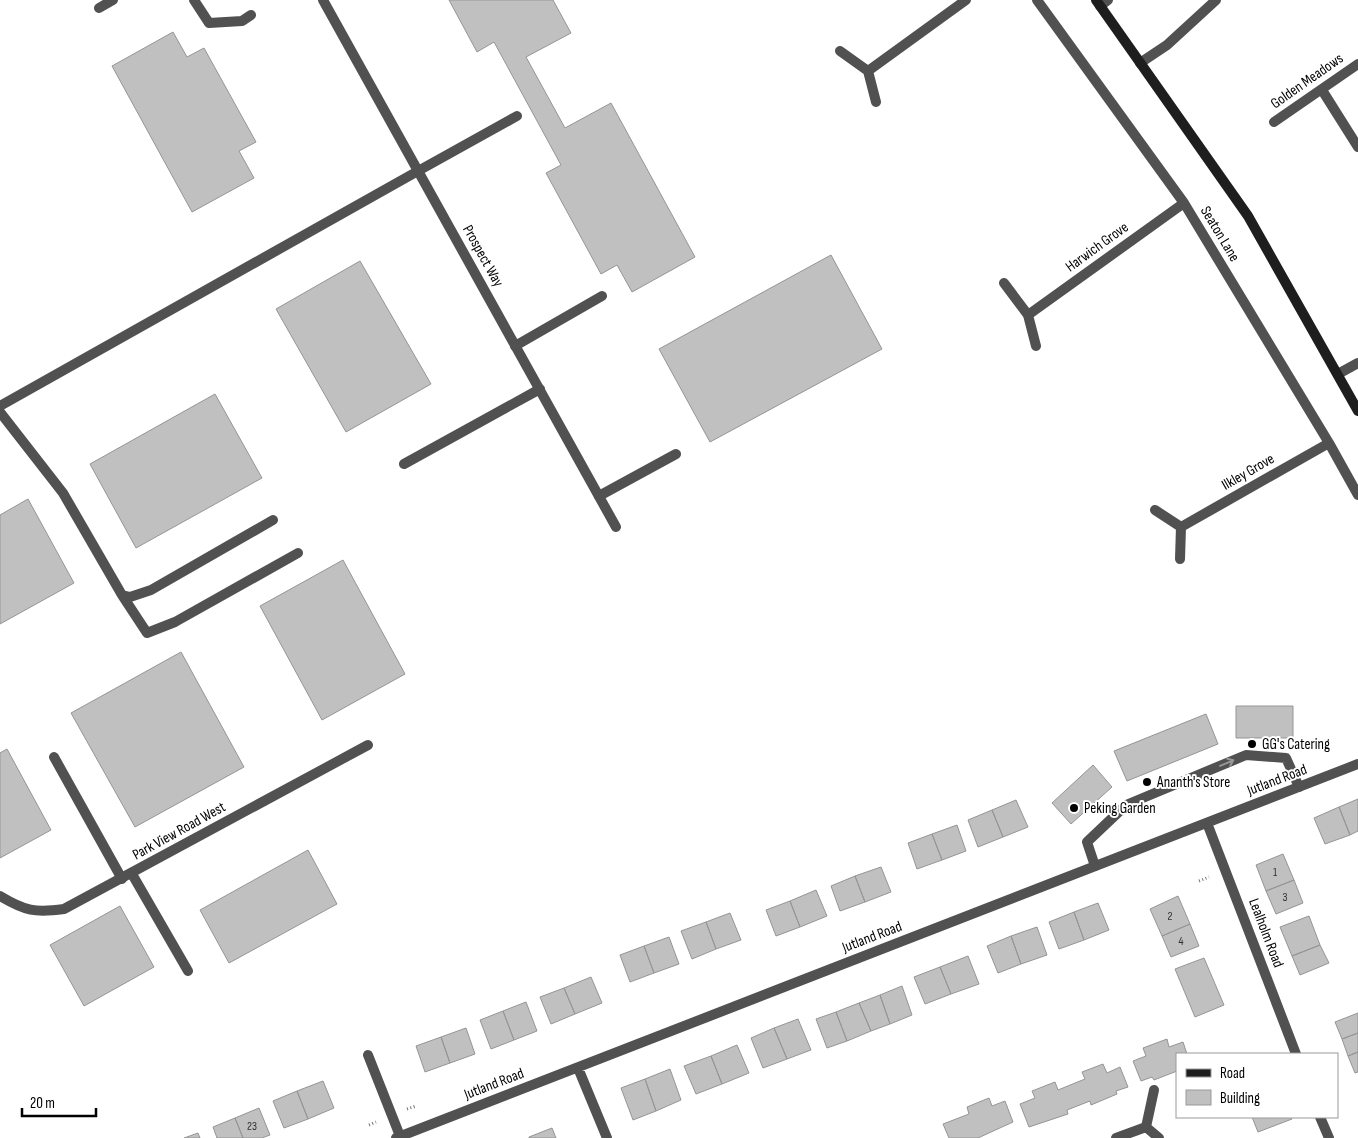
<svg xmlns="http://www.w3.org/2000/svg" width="1358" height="1138" font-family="'Sofia Sans Condensed',sans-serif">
<rect width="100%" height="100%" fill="#fff"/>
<path fill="#c0c0c0" stroke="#959595" d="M449 0H553L571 33 526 57 565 128 611 103 695 257 632 292 617 265 601 274 546 173 561 165 494 42 477 52Z
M173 32 187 57 204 48 256 142 239 151 254 178 192 212 112 66Z
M831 255 882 349 710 442 659 349Z
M360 261 431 384 346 432 276 309Z
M215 394 262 478 136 548 90 464Z
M28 499 74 583 0 624V515Z
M343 560 405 674 322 720 260 606Z
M181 652 244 767 135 827 71 713Z
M1236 706H1293V738H1236Z
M1206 714 1218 744 1127 781 1114 751Z
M7 749 51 830 0 858V753Z
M1093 765 1112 787 1071 824 1052 803Z
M1358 799V831L1350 835 1339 807Z
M1016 800 1028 827 1003 837 992 810Z
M1339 807 1350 835 1325 844 1314 818Z
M992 810 1003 837 978 847 968 820Z
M957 825 966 851 942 860 932 834Z
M932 834 942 860 917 869 908 843Z
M308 850 337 904 229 963 200 910Z
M1283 854 1294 880 1266 891 1256 865Z
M881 867 891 892 865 902 855 876Z
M855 876 865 902 840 911 831 886Z
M1294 880 1303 903 1276 914 1266 891Z
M816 890 827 916 800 927 790 901Z
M1178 896 1190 924 1162 936 1150 909Z
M790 901 800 927 776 936 766 910Z
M1098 903 1109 930 1084 940 1074 912Z
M120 906 154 967 84 1006 50 945Z
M1074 912 1084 940 1059 949 1049 922Z
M730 913 741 940 716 949 706 922Z
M1309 916 1320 945 1292 956 1280 927Z
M706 922 716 949 692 959 681 931Z
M1190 924 1199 946 1171 957 1162 936Z
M1037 927 1047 955 1021 964 1011 936Z
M1011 936 1021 964 998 973 987 946Z
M669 937 679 964 654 973 644 946Z
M1320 945 1329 963 1300 975 1292 956Z
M644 946 654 973 630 982 620 955Z
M968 956 979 984 951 994 940 967Z
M1204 958 1224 1005 1195 1017 1175 969Z
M940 967 951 994 925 1004 914 977Z
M591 977 602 1003 575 1014 564 988Z
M902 986 912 1015 890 1024 880 995Z
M564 988 575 1014 551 1024 540 997Z
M880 995 890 1024 871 1031 859 1003Z
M526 1002 537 1031 514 1040 503 1011Z
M859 1003 871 1031 847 1041 836 1012Z
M503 1011 514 1040 491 1049 480 1020Z
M836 1012 847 1041 827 1048 816 1019Z
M1358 1013V1033L1342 1039 1335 1022Z
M798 1019 811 1050 787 1059 774 1028Z
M466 1028 475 1054 450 1063 441 1037Z
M774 1028 787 1059 763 1068 751 1038Z
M1358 1033V1052L1348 1056 1342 1039Z
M441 1037 450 1063 425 1072 416 1046Z
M1167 1039 1169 1047 1183 1042 1187 1054H1177V1071L1154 1080 1152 1077 1141 1081 1133 1061 1146 1056 1143 1048Z
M737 1045 749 1073 722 1084 711 1056Z
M1358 1052V1072L1355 1073 1348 1056Z
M711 1056 722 1084 696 1094 684 1066Z
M1103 1064 1107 1073 1120 1067 1128 1087 1116 1091 1117 1094 1091 1105 1090 1101 1067 1110 1068 1114 1029 1127 1020 1104 1035 1098 1032 1091 1055 1082 1058 1090 1085 1079 1082 1072Z
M670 1069 681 1100 656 1111 645 1079Z
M645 1079 656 1111 633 1120 621 1088Z
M323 1081 334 1108 308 1119 297 1091Z
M297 1091 308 1119 284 1128 273 1101Z
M989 1098 992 1106 1005 1101 1013 1122 978 1138H949L943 1124 969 1114 967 1107Z
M259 1108 270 1135 262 1138H243L235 1118Z
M1252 1117H1291L1292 1119 1258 1132Z
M235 1118 243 1138H217L213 1127Z
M552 1128 556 1138H529V1137Z
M198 1133 200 1138H184Z"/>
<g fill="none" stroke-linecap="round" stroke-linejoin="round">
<path stroke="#737373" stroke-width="3" stroke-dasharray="1 2.5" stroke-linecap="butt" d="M1199 881 1209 877
M407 1109 416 1106
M369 1125 376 1122"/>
<path stroke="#515151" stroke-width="10" d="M194 0 209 23 242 21 251 15
M99 8 113 0
M1322 90 1358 147
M418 171 517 116
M515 346 602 296
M0 412 63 493 122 595 130 597 151 590 273 520
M404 464 540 389
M599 496 676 454
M122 595 147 633 175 622 298 553
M54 757 122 879
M1095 866 1087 842 1126 805 1246 755 1286 758 1299 787
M132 874 188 971
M368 1055 400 1136"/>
<path stroke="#515151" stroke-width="10" d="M323 0 616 527
M1037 0 1184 203 1329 443 1358 495
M1100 6 1108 0
M840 51 868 71 876 102
M1140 63 1167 45 1216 0
M868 71 966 0
M1274 122 1358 64
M1004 283 1028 315 1036 346
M1028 315 1184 203
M1338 374 1358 363
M0 406 418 171
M1155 510 1181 527 1180 559
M1181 527 1329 443
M1207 823 1296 1054
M0 896C25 911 35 913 64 909L368 745
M578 1068 607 1138
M1154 1090 1146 1127 1159 1138
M1320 1117 1329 1138
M396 1138 1358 764
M1116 1138 1146 1127"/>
<path stroke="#1e1e1e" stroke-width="10" d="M1096 0 1248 216 1358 411"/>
</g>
<defs><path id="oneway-shaft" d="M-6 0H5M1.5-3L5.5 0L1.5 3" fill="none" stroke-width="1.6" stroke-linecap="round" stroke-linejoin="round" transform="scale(1.25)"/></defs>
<use stroke="#979797" href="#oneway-shaft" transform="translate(1227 763) rotate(-23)"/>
<g fill="#000" stroke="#fff" stroke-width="2">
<circle cx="1252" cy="744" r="5"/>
<circle cx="1147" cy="782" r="5"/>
<circle cx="1074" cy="808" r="5"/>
</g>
<g text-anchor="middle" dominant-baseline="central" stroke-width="4" stroke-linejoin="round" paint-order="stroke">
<g font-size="12" fill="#303030">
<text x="1275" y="872">1</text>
<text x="1285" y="897">3</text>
<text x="1170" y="916">2</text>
<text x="1181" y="941">4</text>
<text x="252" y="1126">23</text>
</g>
<g font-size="15" fill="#000" stroke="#fff">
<text transform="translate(1307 81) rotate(-35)">Golden Meadows</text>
<text transform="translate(1220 234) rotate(59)">Seaton Lane</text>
<text transform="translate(1097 247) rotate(-36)">Harwich Grove</text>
<text transform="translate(483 256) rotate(61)">Prospect Way</text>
<text transform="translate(1248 472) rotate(-30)">Ilkley Grove</text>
<text transform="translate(1277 780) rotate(-21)">Jutland Road</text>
<text transform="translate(179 831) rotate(-29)">Park View Road West</text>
<text transform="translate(1266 933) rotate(69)">Lealholm Road</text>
<text transform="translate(872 937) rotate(-21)">Jutland Road</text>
<text transform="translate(494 1084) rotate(-21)">Jutland Road</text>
</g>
<g font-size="15" fill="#000" stroke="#fff" text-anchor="start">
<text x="1262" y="744">GG's Catering</text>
<text x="1157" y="782">Ananth's Store</text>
<text x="1084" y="808">Peking Garden</text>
</g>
</g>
<rect x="1176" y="1053" width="162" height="65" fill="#ffffff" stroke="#999999"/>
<rect x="1186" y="1069" width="25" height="8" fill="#1e1e1e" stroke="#999999"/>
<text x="1220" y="1078" font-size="15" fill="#000000">Road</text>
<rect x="1186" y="1090" width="25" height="15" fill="#c0c0c0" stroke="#999999"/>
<text x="1220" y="1103" font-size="15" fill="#000000">Building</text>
<path d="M22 1108v8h74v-8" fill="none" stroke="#000000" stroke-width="2.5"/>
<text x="30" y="1108" font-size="15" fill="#000000" stroke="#ffffff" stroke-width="4" paint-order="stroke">20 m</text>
</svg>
